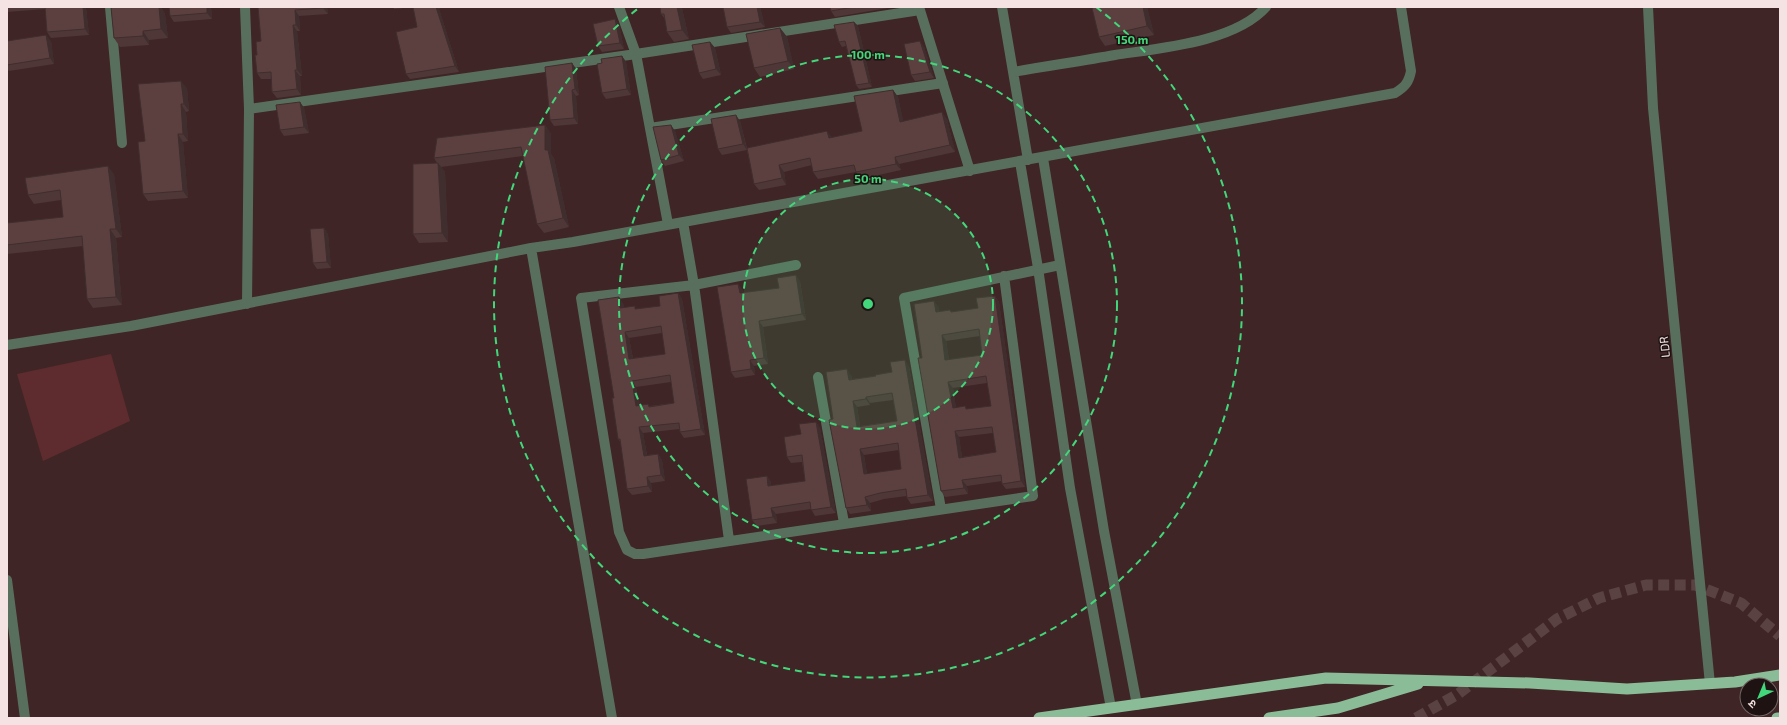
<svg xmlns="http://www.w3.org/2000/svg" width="1787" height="725" font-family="'Exo 2','Noto Sans Devanagari',sans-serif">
<rect width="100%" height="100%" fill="#3f2526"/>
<path fill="#5e2c2e" d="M111 354 130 421 43 461 17 374Z"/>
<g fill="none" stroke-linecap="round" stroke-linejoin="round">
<path stroke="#5a4242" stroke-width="11" stroke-dasharray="11 5.5" stroke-linecap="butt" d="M1416 718 1458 694 1557 619 1599 598 1646 585H1695L1741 603 1780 636"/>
<path stroke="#596f5e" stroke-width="10" d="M110 7 122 143
M245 7 249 109 247 304
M619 7 636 54 668 224
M919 7 970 171
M1002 7 1028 160
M1648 7 1653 108 1710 684
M1013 72C1047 66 1081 61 1115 55 1161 48 1235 42 1266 7
M249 109 636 54 920 10
M650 128 943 83
M1043 158 1104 531 1137 705
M1020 162 1038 268 1070 488 1111 708
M683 222 694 285 729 540
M531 248 612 718
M796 265 694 285 581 298 619 532 627 550 635 554H643L1033 496 1004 276
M7 345 131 326 531 248 573 242 1395 93C1405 87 1409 82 1411 71L1401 7
M818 377 844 523
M941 509 904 298 1060 265
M7 580 25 718"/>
<path stroke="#8bbc98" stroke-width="11" d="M1039 718 1326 678 1530 683 1627 689 1735 682 1780 675
M1269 718 1338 708 1418 684
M1777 718H1780"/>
</g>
<path fill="#4f3737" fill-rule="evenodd" d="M7 7H86V8L89 35 51 38 47 32 45 9 7 12Z
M111 7H161L165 14 168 38 149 40V45L120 47 114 38Z
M211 7 212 19 174 22 170 16Z
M258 7H327L328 14 299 16 300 31H297L302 76H300L301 95 277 98 272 92 271 79H261L257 73V55L261 41Z
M393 7H440V8L439 9 459 72 410 79 406 74 417 27 413 7 394 9Z
M660 7H685L682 8 689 39 674 42 667 32 665 19 661 14Z
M723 7H760L765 27 731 33 727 27Z
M830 7H894L835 17 831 11Z
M1147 7 1154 35 1105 46 1099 37Z
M615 19 619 25 624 49 602 52 598 46Z
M854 22 858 26 872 87 859 89 856 85 846 46 842 47 839 42Z
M780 28 787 37 794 69 760 77 754 68Z
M7 41H51L54 64 9 71 7 69Z
M710 42 715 48 721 75 703 79 699 73Z
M924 47 934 78 915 81 911 75Z
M622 56 626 62 631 95 606 99 602 93V63Z
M572 63 576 69 579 95 576 96 578 124 554 126 550 120Z
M187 88 189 111 186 112 188 141 183 142 188 198 148 201 143 194 145 141Z
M893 90 898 97 903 121 947 119 955 152 899 164 901 170 861 179 856 172 818 179 813 172 812 165 784 172 786 185 759 190 754 184 747 150 722 155 718 149 740 121 747 148 832 138 862 131Z
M300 102 304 108 309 133 284 136 280 130Z
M545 125 551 134V154L554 158 569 227 544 233 537 224 523 156 441 167 445 172 448 242 419 243 413 234 437 163 434 158Z
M675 131 684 161 665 166 661 160Z
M114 174 122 237 116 238 122 305 93 308 87 299 83 246 7 254V223L63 217 61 200 34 204 28 195Z
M324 228 328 234 331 268 317 269 313 263Z
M800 281 806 320 763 327 768 364 754 366 755 375 735 378 731 372 743 290V293L779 288Z
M678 293 682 299 705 435 684 438 680 432V429L643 433 647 455 658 454 662 460 665 481 651 483 652 492 632 495 627 489 621 443 618 439 614 398 623 303 624 308 637 309 660 306ZM662 333 665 354 633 358 629 338ZM671 382 674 403 650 406 640 405 636 387Z
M995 296 999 302 1025 487 1006 489 1002 484V481L967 486 968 494 945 497 941 491 922 358 939 307V312L950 310 952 312 978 308ZM980 336 982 355 949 360 946 341ZM987 383 991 406 967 409 965 406 956 408 953 388ZM993 433 996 452 962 457 959 437Z
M909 366 933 501 911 504 907 498V496L884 499 870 503 871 511 850 514 846 508 833 419 851 375 852 379 876 376 892 372ZM893 400 897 421 860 426 857 407 870 405V403ZM899 450 901 469 867 474 864 455Z
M816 422 820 428 836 513 815 516 811 509 776 514 777 523 757 526 752 520 767 476 771 482V486L805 481 802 462 791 463 787 457 801 434Z"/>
<path fill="#402d2d" d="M83 7H86V8L89 35 85 29Z
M159 7H161L165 14 168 38 161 29Z
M207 7H211L212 19 207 13Z
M323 7H327L328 14 323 8Z
M436 7H437L439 9 459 72 455 66Z
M677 7H681L682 8 689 39 682 30Z
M757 7H760L765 27 760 22Z
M1143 7H1147L1154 35 1147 26Z
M295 10 299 16 300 31 296 25Z
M615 19 619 25 624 49 620 43Z
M854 22 858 26 872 87 869 83Z
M293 25 297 31 302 76 297 70Z
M780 28 787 37 794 69 788 61Z
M143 31 149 40V45L143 36Z
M46 35 51 41 54 64 50 58Z
M920 41 924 47 934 78 930 72Z
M710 42 715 48 721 75 716 69Z
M622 56 626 62 631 95 627 89Z
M572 63 576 69 579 95 575 89Z
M295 70 300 76 301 95 297 89Z
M181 81 187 88 189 111 184 104Z
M572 90 576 96 578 124 574 118Z
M893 90 898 97 905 128 900 122Z
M300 102 304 108 309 133 304 127Z
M181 104 186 112 188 141 183 134Z
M942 112 947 119 955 152 950 145Z
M736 115 740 121 747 150 743 144Z
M545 125 551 134V154L554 158 569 227 563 218 545 150Z
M671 125 675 131 684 161 679 155Z
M827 131 832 137 829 138Z
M178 134 183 142 188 198 183 191Z
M895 157 899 164 901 170 896 164Z
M438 163 445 172 448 242 442 233Z
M779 165 784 172 786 185 782 178Z
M108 166 114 174 122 237 116 229Z
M324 228 328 234 331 268 327 262Z
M110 229 116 238 122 305 116 297Z
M796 275 800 281 806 320 802 314Z
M738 284 743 290 744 299 740 293Z
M678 293 682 299 705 435 701 429Z
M995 296 999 302 1025 487 1021 481Z
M619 297 623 303 625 314 620 308Z
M934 301 939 307 940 318 936 312Z
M759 321 763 327 768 364 764 358Z
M625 332 629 338 634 365 629 359Z
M942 335 946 341 950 366 945 360Z
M750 360 754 366 755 375 751 369Z
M905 360 909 366 933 501 928 495Z
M847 369 851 375 853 386 849 380Z
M632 381 636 387 641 412 636 406Z
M948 382 953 388 957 414 953 408Z
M866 397 870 403V405L866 399Z
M853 401 857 407 861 433 857 427Z
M816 422 820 428 836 513 831 507Z
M639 427 643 433 648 462 644 456Z
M955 431 959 437 963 464 959 458Z
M860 449 864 455 868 480 864 474Z
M658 454 662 460 665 481 661 475Z
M767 476 771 482 772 492 768 486Z
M647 477 651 483 652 492 648 486Z
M962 480 967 486 968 494 964 488Z
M865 497 870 503 871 511 867 505Z
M771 508 776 514 777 523 773 517Z"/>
<path fill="#5c4040" stroke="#402d2d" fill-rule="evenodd" d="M45 7H83L85 29 47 32Z
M111 7H159L161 29 143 31V36L114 38Z
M169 7H207V13L170 16Z
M258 7H323V8L295 10 296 25H293L297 70H295L297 89 272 92 271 72 257 73 255 55H257L256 42 261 41Z
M413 7H436L455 66 406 74 396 32 417 27Z
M660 7H677L682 30 667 32 664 14H661Z
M723 7H757L760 22 727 27Z
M830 7H854L831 11Z
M1097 7H1143L1147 26 1099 37 1092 8Z
M615 19 620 43 598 46 593 24Z
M854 22 869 83 856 85 845 41 839 42 834 25Z
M780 28 788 61 754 68 746 34Z
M46 35 50 58 7 65V41Z
M920 41 930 72 911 75 904 44Z
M710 42 716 69 699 73 692 45Z
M622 56 627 89 602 93 597 64 602 63 601 59Z
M572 63 575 89 572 90 574 118 550 120 545 67Z
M181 81 184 104H181L183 134H178L183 191 143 194 138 142 145 141 138 84Z
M893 90 900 122 942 112 950 145 895 157 896 164 856 172 854 165 813 172 810 158 779 165 782 178 754 184 747 148 827 131 829 138 862 131 854 96Z
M300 102 304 127 280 130 276 105Z
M736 115 743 144 718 149 711 119Z
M545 125V150H548L563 218 537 224 521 147 434 158 437 138Z
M671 125 679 155 661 160 653 127Z
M438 163 442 233 413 234V164Z
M108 166 116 229H110L116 297 87 299 82 236 7 245V223L63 217 60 190 28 195 25 178Z
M324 228 327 262 313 263 310 229Z
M796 275 802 314 759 321 764 358 750 360 751 369 731 372 717 287 738 284 740 293 779 288 777 278Z
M678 293 701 429 680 432 679 423 639 427 644 456 658 454 661 475 647 477 648 486 627 489 620 439H618L612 398H614L598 300 619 297 620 308 635 306V309L660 306 659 296ZM661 326 665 354 629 359 625 332ZM670 375 674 403 649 407 648 404 636 406 632 381Z
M995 296 1021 481 1002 484 1001 475 962 480 964 488 941 491 918 358H922L914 304 934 301 936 312 950 310 951 312 978 308 976 298ZM979 329 982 355 945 360 942 335ZM986 376 991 406 966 409 965 406 953 408 948 382ZM992 427 996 452 959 458 955 431Z
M905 360 928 495 907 498 906 489 880 493 865 497 867 505 846 508 829 420 833 419 826 372 847 369 849 380 876 376 875 375 892 372 890 362ZM892 393 897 421 857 427 853 401 866 399V397ZM898 443 901 469 864 474 860 449Z
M816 422 831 507 811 510 810 502 771 508 773 517 752 520 746 479 767 476 768 486 805 481 802 455 787 457 784 437 801 434 799 424Z"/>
<circle cx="868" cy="304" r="125" fill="#42d77b" fill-opacity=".12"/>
<g fill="none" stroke="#42d77b" stroke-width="2" stroke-dasharray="7 5">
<circle cx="868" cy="304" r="125"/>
<circle cx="868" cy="304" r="249"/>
<path d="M1096 7A374 374 0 1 1 640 7"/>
</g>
<g text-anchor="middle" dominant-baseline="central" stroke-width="3" stroke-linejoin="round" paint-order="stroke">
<g font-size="12" fill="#f4e3e2" stroke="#1e1212">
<text transform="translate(1664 347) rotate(-96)">LDR</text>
</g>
</g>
<circle cx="868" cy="304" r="6" fill="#42d77b" stroke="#1e1212" stroke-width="2"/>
<g font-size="12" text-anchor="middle" font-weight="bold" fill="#42d77b" stroke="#1e1212" stroke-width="3" stroke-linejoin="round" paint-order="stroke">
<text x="1132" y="44">150 m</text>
<text x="868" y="59">100 m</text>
<text x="868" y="183">50 m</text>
</g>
<rect width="1787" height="725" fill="none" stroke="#f4e3e2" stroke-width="16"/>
<g transform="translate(1759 697) rotate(224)"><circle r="19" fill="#1e1212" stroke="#746665"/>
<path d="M0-3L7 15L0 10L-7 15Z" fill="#42d77b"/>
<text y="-6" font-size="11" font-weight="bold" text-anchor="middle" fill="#f4e3e2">उ</text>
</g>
</svg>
